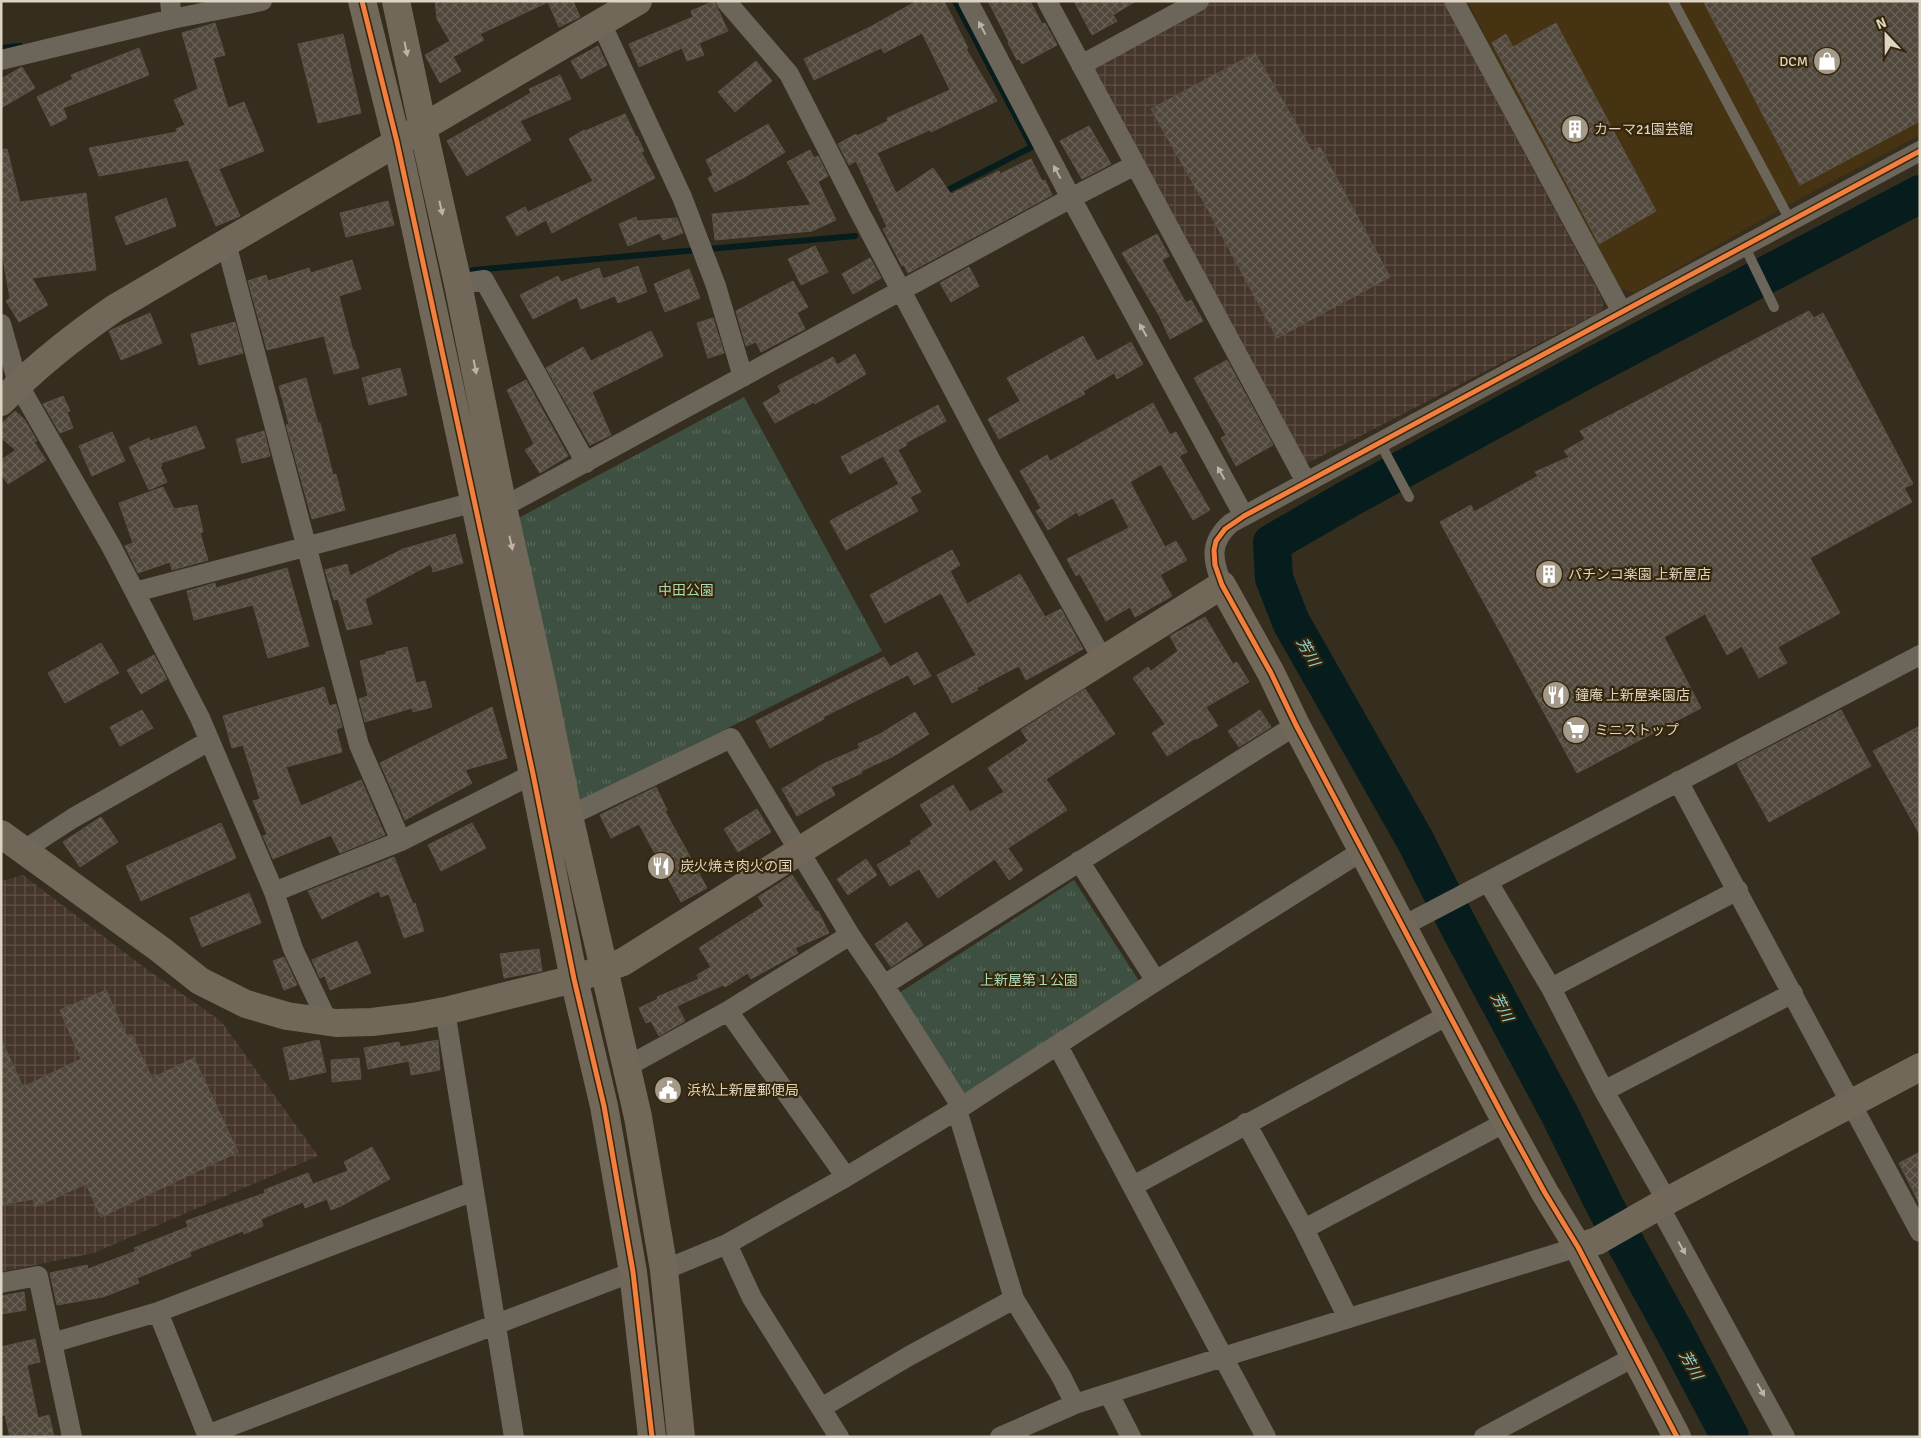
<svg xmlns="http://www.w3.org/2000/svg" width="1921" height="1438" font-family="Signika,'Noto Sans JP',sans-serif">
<defs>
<pattern id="industrial-grid" width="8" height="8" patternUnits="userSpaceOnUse" patternTransform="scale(1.25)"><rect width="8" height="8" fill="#45352a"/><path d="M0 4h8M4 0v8" fill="none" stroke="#5f5147"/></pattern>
<pattern id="park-tufts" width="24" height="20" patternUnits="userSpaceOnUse" patternTransform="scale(1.25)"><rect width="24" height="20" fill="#3d5041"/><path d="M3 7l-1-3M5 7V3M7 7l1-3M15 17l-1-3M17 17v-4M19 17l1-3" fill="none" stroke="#59685b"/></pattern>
<pattern id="building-cross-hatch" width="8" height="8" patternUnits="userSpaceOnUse" patternTransform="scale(1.25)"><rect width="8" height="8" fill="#51483d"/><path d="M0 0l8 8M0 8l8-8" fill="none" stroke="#6a6257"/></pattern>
</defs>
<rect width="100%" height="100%" fill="#352d1e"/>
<path fill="#453312" d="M1467 1H1920V135L1777 211 1635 293 1617 287Z"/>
<path fill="url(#industrial-grid)" d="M1210 1H1443L1604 302 1602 311 1306 464 1091 65Z
M23 875 145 968 221 1021 318 1156 94 1253 1 1272V881Z"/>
<path fill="url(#park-tufts)" d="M744 397 882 651 574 805 513 521Z
M1074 880 1139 981 964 1094 899 993Z"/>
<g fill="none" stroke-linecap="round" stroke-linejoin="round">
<path stroke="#061c1d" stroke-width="6" d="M1 48 20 46
M942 193 1032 147 955 1
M473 270 855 236"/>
<path stroke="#061c1d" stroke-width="38" d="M1730 1437 1674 1331 1606 1208 1559 1113 1459 927 1415 840 1291 622 1274 578 1272 543 1350 498 1593 366 1920 194"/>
</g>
<path fill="url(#building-cross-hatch)" stroke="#5c5248" d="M435 1H573L580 17 559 27 548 2 480 34 484 40 453 57 461 71 440 83 425 55 450 41 437 19Z
M714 1 728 31 699 43 704 55 687 61 682 48 639 67 629 44 693 17 691 11Z
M917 1H944L968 48 966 49 997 101 931 132 930 130 877 153 896 193 933 168 951 194 999 171 1000 174 1031 159 1042 181 1045 180 1052 195 908 273 904 265 902 266 883 229 887 227 856 161 849 165 838 144 856 134 857 136 888 121 887 118 950 90 922 33 884 53 881 48 814 80 804 59 870 27Z
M988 1H1030L1042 24 1045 23 1057 45 1022 64 1019 59 1017 60 1008 43 1009 42Z
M1074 1H1136L1113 15 1117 21 1092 35Z
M1703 1H1920V121L1800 185Z
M215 23 225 55 213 58 228 108 244 102 264 151 219 169 240 216 216 226 188 160 99 176 89 148 177 132 176 129 185 125 174 100 198 89 182 33Z
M1556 23 1656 211 1599 244 1492 43 1506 34 1513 47Z
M343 34 361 113 318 123 298 44Z
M598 46 607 65 581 79 571 61Z
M139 48 149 75 63 108 67 118 51 126 37 97 73 79 71 75Z
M1255 53 1312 151 1320 147 1390 277 1277 338 1207 208 1151 109Z
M756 61 772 81 735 112 718 92Z
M22 67 35 88 1 108V79Z
M560 75 571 99 520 121 531 140 467 176 447 141 531 93 529 89Z
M625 114 636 137 637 136 644 151 641 152 655 178 552 233 546 220 517 236 506 217 525 207 528 212 593 181 569 139 584 130 585 131Z
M768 124 785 152 745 177 715 192 708 178 713 175 706 160Z
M1089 126 1111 164 1082 179 1060 141Z
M7 149 20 202 86 193 96 270 32 278 48 305 19 322 6 301 10 298 1 248V150Z
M810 150 814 158 818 156 828 176 818 182 836 220 812 231 715 240 712 214 811 205 787 162Z
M166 198 176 226 126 245 115 217Z
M388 201 394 225 346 237 340 213Z
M636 217 637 221 677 218 683 233 663 240 660 233 628 246 619 224Z
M1157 234 1169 256 1162 260 1186 303 1191 300 1203 321 1170 339 1160 317 1122 253Z
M815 246 828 272 801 285 788 259Z
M870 258 881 278 853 294 842 274Z
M352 260 361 289 339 296 353 351 354 350 359 368 334 374 324 336 267 350 248 281 266 275 268 281 309 268 311 273Z
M638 266 647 292 618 303 615 296 581 309 577 297 533 319 520 295 558 276 561 282 599 268 603 279Z
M969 267 979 286 951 302 940 283Z
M689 269 700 298 665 312 654 284Z
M793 281 808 307 797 313 805 329 761 352 756 342 746 346 736 311Z
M1809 311 1814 318 1823 313 1913 484 1904 488 1912 502 1810 558 1840 613 1778 647 1787 663 1759 678 1742 646 1727 655 1705 614 1664 637 1701 708 1577 773 1440 522 1471 505 1474 512 1538 476 1535 472 1569 457 1564 451 1585 439 1580 431Z
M150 313 162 343 121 360 109 331Z
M713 318 724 353 708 358 697 323Z
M235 322 243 353 199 365 191 334Z
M651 331 663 356 592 392 611 435 590 445 546 368 583 347 591 361Z
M1083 336 1097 361 1131 342 1143 364 1117 379 1114 373 1083 391 1085 394 999 439 988 419 1020 401 1007 378Z
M855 354 866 374 815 404 814 402 775 423 763 403 781 392 778 386 833 357 837 365Z
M1227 360 1273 445 1236 466 1221 438 1226 435 1194 378Z
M400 368 407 395 369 405 362 378Z
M306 378 318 423H320L333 475 336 474 345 510 312 519 286 425 289 424 279 386Z
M526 380 568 456 540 473 525 450 534 444 507 390Z
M63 396 70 411 67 412 73 428 60 433 43 404Z
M1153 403 1170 435 1176 432 1187 452 1179 456 1210 510 1193 520 1161 464 1130 482 1165 547 1176 541 1187 560 1160 575 1172 596 1135 617 1130 607 1106 621 1080 574 1076 576 1067 559 1129 528 1113 498 1079 516 1077 512 1048 530 1036 511 1041 508 1020 471 1047 455 1050 461Z
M938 405 946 421 906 443 907 445 898 450 921 492 910 497 918 511 846 550 830 521 899 484 883 456 850 474 841 457Z
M15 411 24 419 37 441 34 442 46 460 8 484 1 474V460L16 450 1 438V424Z
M196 426 205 448 161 463 162 466 160 467 167 482 149 490 129 447 149 438 150 441Z
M264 431 270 456 242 463 236 439Z
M112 432 125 461 92 476 79 446Z
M163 487 174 509 197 505 203 532 200 533 208 560 172 570 170 562 138 573 125 546 133 543 119 503Z
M455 534 463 563 433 572 431 564 365 599 372 624 347 630 338 599 334 600 325 570 347 564 350 576 403 549Z
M952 550 960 565 950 571 967 604 1020 574 1045 617 1061 609 1083 649 1026 680 1019 666 976 688 978 690 952 703 937 675 976 655 941 593 885 623 870 595Z
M287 568 309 646 268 658 253 605 194 620 187 591 215 583 216 588Z
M1205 617 1233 664 1237 662 1249 682 1206 707 1218 726 1197 739 1196 738 1167 756 1152 733 1165 724 1133 678 1148 667 1151 671 1178 651 1170 636Z
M101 643 119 673 65 703 48 673Z
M407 647 416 683 425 681 432 707 413 712 412 708 365 722 359 699 368 696 360 661 386 654V652Z
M917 652 931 676 914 685 908 675 823 717 824 719 770 748 756 721 884 657 890 667Z
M154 655 167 679 141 694 127 670Z
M324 687 329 706 336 704 342 727 336 729 342 752 286 767 301 806 361 780 385 835 340 853 331 835 273 859 263 836 267 834 253 801 260 799 243 745 232 748 223 716Z
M1085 689 1115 734 1046 779 1067 810 1008 848 1023 870 1009 880 995 859 938 898 919 869 890 886 877 865 912 844 910 841 933 825 920 805 953 785 970 812 1004 792 988 768 1028 741 1021 730Z
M492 707 507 758 465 770 472 783 405 820 380 763Z
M142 710 153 728 120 746 110 727Z
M1260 710 1271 727 1239 747 1228 731Z
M1841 710 1871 766 1769 822 1737 764Z
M915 712 929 734 892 757 861 771 862 773 831 787 835 795 797 816 782 789 825 763 860 748 858 744 880 734Z
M1920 726V835L1873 751Z
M656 787 667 810 665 811 707 888 681 902 639 824 611 838 600 815Z
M757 809 771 832 738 852 724 829Z
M101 817 118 842 80 867 63 842Z
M221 823 236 858 141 901 126 866Z
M472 823 486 848 441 871 428 845Z
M394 857 413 904 415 903 424 931 404 938 389 894 381 897 379 891 322 919 308 891Z
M866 859 877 875 848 895 837 879Z
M792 875 816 912 818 911 829 933 795 948 798 953 751 979 748 973 725 987 723 985 677 1006 685 1021 659 1036 651 1021 646 1023 639 1008 658 999 657 997 699 979 697 975 711 967 699 948 764 906 758 897Z
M249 893 261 923 202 947 190 918Z
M907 922 923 945 891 967 875 944Z
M357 941 371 973 330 990 325 976 320 978 312 960Z
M539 949 542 971 504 978 500 954Z
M284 957 297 985 284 990 273 961Z
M106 990 127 1037 132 1035 152 1078 194 1058 238 1152 101 1217 86 1184 35 1207 33 1199 1 1205V1039L23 1087 81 1059 60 1010Z
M319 1040 326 1072 290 1080 283 1048Z
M438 1040 440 1070 411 1075 409 1061 368 1069 364 1048 399 1042 400 1047Z
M359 1058 361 1079 332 1082 331 1060Z
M372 1147 390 1179 341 1206 331 1210 327 1199 305 1208 303 1202 261 1219 263 1226 244 1234 243 1231 190 1252 191 1256 137 1278 139 1283 103 1297 57 1305 50 1273 87 1265 88 1269 136 1251 134 1248 188 1227 186 1221 265 1193 264 1190 308 1173 313 1184 348 1171 344 1162Z
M1920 1152V1205L1899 1163Z
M24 1292 26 1310 1 1314V1296Z
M35 1339 40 1362 27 1365 38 1418 49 1415 54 1437H10L5 1415 1 1416V1347Z"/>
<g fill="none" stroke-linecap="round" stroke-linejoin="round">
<path stroke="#6c655a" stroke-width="10" d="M1673 1 1790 220
M1744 245 1774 307
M1380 443 1409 497"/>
<path stroke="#6c655a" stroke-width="20" d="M170 1 172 19
M726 1 789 74 859 211 991 461 1103 660
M968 1 1071 198 1244 516
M1047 1 1306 482
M1454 1 1622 312
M601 23 682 197 716 286 743 377
M1 60 172 19 262 1
M1081 65 1199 1
M226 243 359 745 401 841
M458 284 484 280 586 463
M1 324 18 384 111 546 200 718 274 892 293 949 328 1022
M503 507 1071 198 1135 165
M1222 585C1213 560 1208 543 1231 523L1920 151
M135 592 475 502
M1678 781 1920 1232
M569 816 731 738 850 935 884 985 961 1106
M24 850 73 818 209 741
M1079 861 1156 981
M1488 882 1551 988 1604 1091 1667 1201
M274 892 401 841 533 774
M1403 926 1920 655
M884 985 1296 725
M1551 988 1738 890
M728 1011 846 1177
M1058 1046 1223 1357 1578 1247
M626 1067 728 1011 850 935
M1604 1091 1793 993
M957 1110 1014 1299 1061 1376 1075 1404
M1246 1123 1304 1229 1348 1318
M1133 1186 1450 1014
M474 1191 514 1437
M1659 1206 1785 1437
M1304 1229 1506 1122
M727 1244 846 1177 957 1110 1156 981 1362 851
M664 1270 727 1244 752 1298 839 1437
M1 1283 38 1276 72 1437
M158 1312 208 1437
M52 1343 158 1312 474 1191 445 1011
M1109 1394 1131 1437
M821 1408 909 1356 1014 1299
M207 1435 633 1272
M1000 1437 1075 1404 1223 1357 1266 1437
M1484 1437 1634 1357"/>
<path stroke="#72685a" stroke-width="28" d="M362 1 397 142 533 774 574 979 604 1106 633 1272 652 1437
M396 1 423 128 458 284 503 507 542 683 569 816 638 1117 664 1270 681 1437
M1 402C36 366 74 336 115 308L638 1
M1 834 161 950 200 981 246 1004 287 1016 336 1023 372 1022 413 1017 445 1011 574 979 623 962 1222 585 1271 673 1296 725 1506 1122 1545 1193 1578 1247 1677 1437
M1578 1247 1597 1241 1667 1201 1920 1067"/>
<g stroke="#352609" stroke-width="8">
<path id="cycleway" d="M362 1 397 142 533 774 574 979 604 1106 633 1272 652 1437
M1677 1437 1578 1247 1545 1193 1506 1122 1296 725 1271 673 1222 585 1215 565 1214 550 1216 541 1225 529 1244 516 1920 151"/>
</g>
<use href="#cycleway" stroke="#f27e40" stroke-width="5"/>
</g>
<defs><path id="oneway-solid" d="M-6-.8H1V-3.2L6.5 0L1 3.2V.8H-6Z" transform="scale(1.25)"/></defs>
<g fill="#bcb3a4">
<use href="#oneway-solid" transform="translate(982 28) rotate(-118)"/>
<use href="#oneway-solid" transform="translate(1057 172) rotate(-118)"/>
<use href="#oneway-solid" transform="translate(1143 330) rotate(-119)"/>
<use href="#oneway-solid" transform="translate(1221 473) rotate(-119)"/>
<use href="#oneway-solid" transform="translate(1682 1248) rotate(61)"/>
<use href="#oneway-solid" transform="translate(1761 1390) rotate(61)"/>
</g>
<g fill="#beb4a4">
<use href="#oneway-solid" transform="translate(406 49) rotate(78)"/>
<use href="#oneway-solid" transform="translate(441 208) rotate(77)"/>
<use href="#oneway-solid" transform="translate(475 367) rotate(79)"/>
<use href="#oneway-solid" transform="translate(511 543) rotate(77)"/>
</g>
<defs>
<g id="shop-disc" transform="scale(1.4375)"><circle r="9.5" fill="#a39a8a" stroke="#352609"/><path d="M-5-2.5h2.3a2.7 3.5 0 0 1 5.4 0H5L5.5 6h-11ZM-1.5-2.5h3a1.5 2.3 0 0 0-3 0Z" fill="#fff"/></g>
<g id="building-disc" transform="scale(1.4375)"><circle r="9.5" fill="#a39a8a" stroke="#352609"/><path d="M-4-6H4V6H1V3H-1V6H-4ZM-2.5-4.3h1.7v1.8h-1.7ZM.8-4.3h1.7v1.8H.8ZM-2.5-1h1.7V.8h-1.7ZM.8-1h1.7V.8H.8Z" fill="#fff"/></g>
<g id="restaurant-disc" transform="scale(1.4375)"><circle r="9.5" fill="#a39a8a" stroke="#352609"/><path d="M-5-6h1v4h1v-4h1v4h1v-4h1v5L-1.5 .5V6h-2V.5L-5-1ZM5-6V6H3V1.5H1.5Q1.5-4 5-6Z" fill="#fff"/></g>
<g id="supermarket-disc" transform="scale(1.4375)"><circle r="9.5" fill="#a39a8a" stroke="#352609"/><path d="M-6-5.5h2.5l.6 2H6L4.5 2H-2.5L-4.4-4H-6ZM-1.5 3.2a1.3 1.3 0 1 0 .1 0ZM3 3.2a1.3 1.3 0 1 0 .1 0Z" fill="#fff"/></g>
<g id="civic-disc" transform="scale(1.4375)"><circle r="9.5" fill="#a39a8a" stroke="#352609"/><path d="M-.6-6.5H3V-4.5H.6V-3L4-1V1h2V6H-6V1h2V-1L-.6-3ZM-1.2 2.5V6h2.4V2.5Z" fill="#fff"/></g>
</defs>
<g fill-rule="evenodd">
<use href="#shop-disc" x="1827" y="61"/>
<use href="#building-disc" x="1575" y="129"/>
<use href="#building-disc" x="1549" y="574"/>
<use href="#restaurant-disc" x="1556" y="695"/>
<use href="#supermarket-disc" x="1576" y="730"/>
<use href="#restaurant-disc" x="661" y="866"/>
<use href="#civic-disc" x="668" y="1090"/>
</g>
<g text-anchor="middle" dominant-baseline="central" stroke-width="4.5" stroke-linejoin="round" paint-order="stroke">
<g font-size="14" fill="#ded4c4" stroke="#352609" text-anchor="start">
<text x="1808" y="61" text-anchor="end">DCM</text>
<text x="1594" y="129">カーマ21園芸館</text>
<text x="1568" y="574">パチンコ楽園 上新屋店</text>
<text x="1575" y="695">鐘庵 上新屋楽園店</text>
<text x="1595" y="730">ミニストップ</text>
<text x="680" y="866">炭火焼き肉火の国</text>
<text x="687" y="1090">浜松上新屋郵便局</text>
</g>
<g font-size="14" fill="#a8dbb9" stroke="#352609">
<text x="686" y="590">中田公園</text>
<text x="1029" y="980">上新屋第１公園</text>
</g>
<g font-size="15" font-style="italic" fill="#8cd3da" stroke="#352609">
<text transform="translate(1308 652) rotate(60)">芳川</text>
<text transform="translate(1502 1007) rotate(63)">芳川</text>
<text transform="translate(1691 1365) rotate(61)">芳川</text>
</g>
</g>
<rect width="1921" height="1438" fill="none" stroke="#ded4c4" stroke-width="5"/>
<g transform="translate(1886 35) rotate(338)" stroke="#352609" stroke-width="4" paint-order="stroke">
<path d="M0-4L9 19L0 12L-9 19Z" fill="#ded4c4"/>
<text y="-8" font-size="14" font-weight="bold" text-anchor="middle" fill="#ded4c4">N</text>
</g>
</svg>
